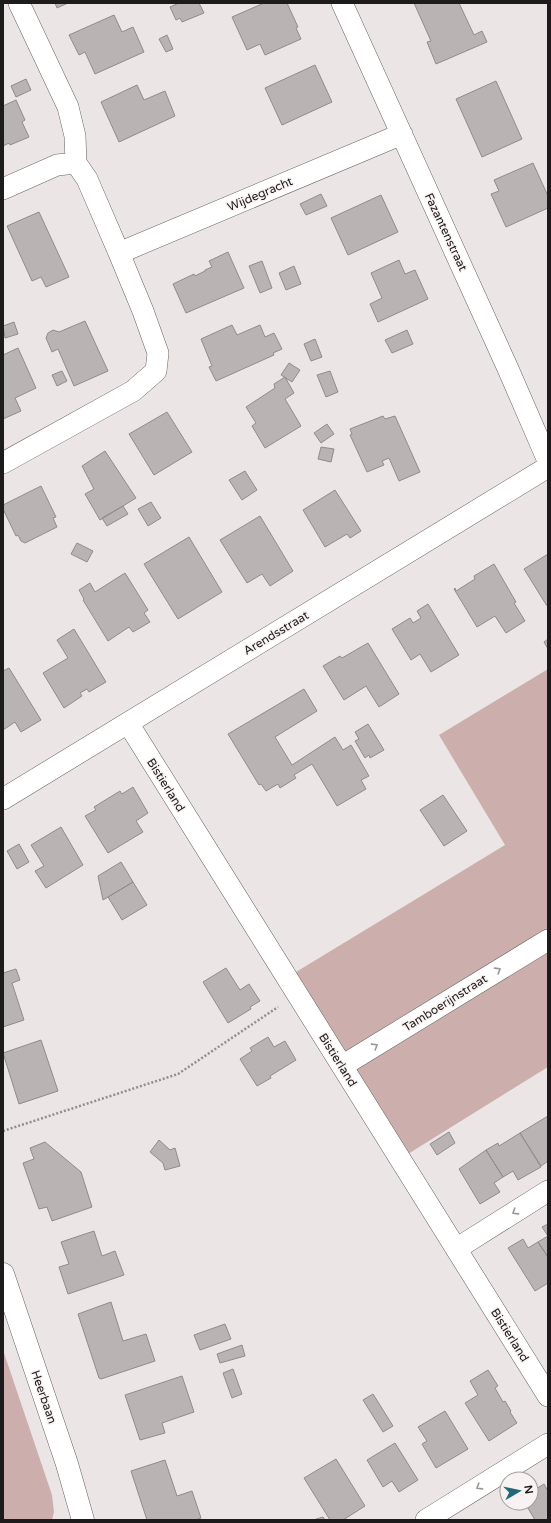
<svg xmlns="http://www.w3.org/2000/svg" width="551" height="1523" font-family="'Varela Round',sans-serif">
<rect width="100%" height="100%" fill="#ebe5e5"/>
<path fill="#ccafad" d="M548 669V1067L408 1154 296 972 505 845 439 735Z
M3 1350 52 1495 54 1512 52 1520H3Z"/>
<path fill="#b9b4b3" stroke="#918c8b" d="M55 3H68L57 8Z
M179 3H199L204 13 182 22 180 18 176 20 170 7Z
M264 3H287L298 27 296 28 301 39 265 55 260 44 247 50 232 17Z
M414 3H459L474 35 482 31 487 42 436 64 427 42 431 41Z
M114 15 122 32 133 27 144 52 95 74 85 52 79 55 69 35Z
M167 35 173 49 166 52 159 39Z
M315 65 332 102 282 125 265 88Z
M26 79 31 90 16 97 11 86Z
M496 81 522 139 482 157 456 99Z
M137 85 144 100 165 91 175 116 119 142 101 102Z
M16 100 25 120 22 122 29 137 10 145 9 143 3 146V106Z
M533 163 548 196V208L506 227 491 194 499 191 494 180Z
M321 194 327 206 306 215 300 204Z
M381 195 398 232 348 255 331 218Z
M39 212 69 277 46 287 41 277 32 281 7 226Z
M228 252 244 288 186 313 173 284 194 274 195 276 205 271V270L212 267 209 261Z
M399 260 405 274 415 270 428 299 378 322 370 304 382 298 371 273Z
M262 261 272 288 260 293 249 266Z
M294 266 301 284 286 290 279 273Z
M85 321 108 371 74 386 58 349 52 352 46 338 48 333 53 330 59 332Z
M14 322 18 334 5 338 3 326Z
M232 325 237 335 260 325 265 337 274 333 282 349 273 353 274 355 216 381 209 367 212 366 201 339Z
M407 330 413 344 392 353 385 340Z
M315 339 322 357 311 361 304 344Z
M18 348 36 388 15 398 21 411 3 419V355Z
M289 363 300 370 292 382 281 375Z
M62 371 67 381 57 386 52 375Z
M330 371 338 392 326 397 317 375Z
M285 377 294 393 285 399 301 426 265 448 252 426 256 423 246 407 275 388 274 384Z
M167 412 192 452 154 475 129 434Z
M383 416 385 419 395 416 420 472 399 481 389 458 382 461 384 465 367 472 350 435 352 434 350 429Z
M327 424 334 434 321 443 314 433Z
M321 447 334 449 331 462 318 459Z
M105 451 136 498 100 520 85 494 94 489 82 466Z
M245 471 257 490 242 500 229 480Z
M41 486 56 517 53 518 57 527 25 543 21 541 18 535 16 536 3 509V505Z
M335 490 361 531 350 538 347 534 325 547 303 510Z
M151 502 161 518 148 526 138 509Z
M123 506 128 514 107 526 102 518Z
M260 516 293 571 270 586 262 574 247 583 220 540Z
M189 537 222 592 178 619 144 564Z
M77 543 93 551 87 562 71 554Z
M548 554V606H547L524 569Z
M494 564 516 602 514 603 525 621 506 633 495 616 477 627 454 589 455 588 456 591 475 579 474 576Z
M125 573 148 610 144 613 150 622 133 632 129 627 108 641 83 600 84 599 79 590 90 583 95 592Z
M428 604 459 655 431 672 420 654 411 660 392 629 410 618 413 623 421 618 417 611Z
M74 629 106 682 89 692 87 689 80 693 82 696 64 708 43 673 68 658 57 640Z
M548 639V649L544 642Z
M368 643 399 694 379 707 366 686 344 700 323 666 340 656 342 658Z
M9 668 41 720 21 732 15 722 3 730V671Z
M304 689 317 711 275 737 292 765 335 737 343 750 351 745 369 776 361 780 366 789 337 806 312 764 294 775 296 778 280 788 278 784 266 791 261 784 259 785 228 734Z
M368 724 384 750 370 758 369 755 365 758 355 741 359 739 355 732Z
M133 787 148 813 136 821 143 832 108 853 85 816 96 810 94 807 120 791 122 794Z
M443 795 467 831 444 846 420 810Z
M61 827 83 865 46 888 35 871 44 866 31 845Z
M19 844 29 862 17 869 7 851Z
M121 862 133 882 103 900 98 876Z
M133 882 147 905 122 920 108 897Z
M226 968 240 990 249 984 260 1001 250 1007 251 1009 228 1023 203 982Z
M16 969 20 980 12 983 24 1020 3 1027V973Z
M268 1037 274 1047 285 1041 296 1060 270 1076 271 1078 257 1086 240 1059 252 1051 250 1048Z
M41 1040 58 1091 19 1104 3 1053Z
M548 1116V1161L541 1166 520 1133Z
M449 1132 455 1143 437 1155 430 1144Z
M520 1133 541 1167 518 1180 513 1171 503 1177 486 1150 498 1143 499 1146Z
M159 1140 170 1150 175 1148 180 1166 165 1170 163 1163 150 1152Z
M45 1142 81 1172 92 1207 52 1221 47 1207 39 1209 23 1163 34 1159 30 1148Z
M486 1150 503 1177 494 1183 500 1192 480 1204 459 1169Z
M548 1224V1257L538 1242 548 1236 542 1227Z
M94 1231 102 1256 115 1251 124 1275 68 1294 59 1267 69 1264 61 1242Z
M523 1239 528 1248 538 1242 548 1257V1283L535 1291 508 1248Z
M111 1302 123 1341 146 1334 155 1361 101 1379 99 1378 78 1314Z
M225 1324 231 1339 200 1350 194 1335Z
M242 1345 245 1356 220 1363 217 1354Z
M233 1369 242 1394 232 1398 223 1373Z
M488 1370 498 1386 495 1388 503 1402 505 1401 511 1411 510 1412 517 1423 489 1441 465 1403 478 1395 470 1381Z
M182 1376 194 1412 162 1423 165 1433 140 1440 125 1395Z
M373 1394 393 1426 383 1432 363 1400Z
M445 1411 468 1449 436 1468 422 1444 427 1441 418 1427Z
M395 1443 418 1480 399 1492 392 1481 383 1487 367 1460Z
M336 1459 365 1506 343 1520H330L304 1478Z
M165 1460 177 1496 192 1491 201 1518 196 1520H147L131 1471Z
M544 1484 548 1491V1520H535L525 1503H531V1492Z
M323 1517 325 1520H313Z"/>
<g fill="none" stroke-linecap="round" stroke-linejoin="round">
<g stroke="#686363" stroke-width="22">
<path id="street" d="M342 3 509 371 548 461
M3 189 57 165 76 163
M119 253 402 134
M3 463 133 391 156 371 158 353 143 311 119 253 87 179 76 163 75 136 68 107 19 3
M128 723 548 1396
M3 799 548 467
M342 1066 548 940
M456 1249 548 1191
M426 1520 548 1444"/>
</g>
<g stroke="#686363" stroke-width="23">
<path id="secondary" d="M3 1274 67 1464 83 1520"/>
</g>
<path stroke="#928e8e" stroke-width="2.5" stroke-dasharray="2 2" stroke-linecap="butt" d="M3 1131 178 1074 278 1007"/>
<use href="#street" stroke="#fff" stroke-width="21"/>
<use href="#secondary" stroke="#fff" stroke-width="22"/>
</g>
<defs><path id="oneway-chevron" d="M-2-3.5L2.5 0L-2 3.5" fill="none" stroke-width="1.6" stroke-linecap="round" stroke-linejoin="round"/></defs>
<g stroke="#999898">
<use href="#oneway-chevron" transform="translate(498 970) rotate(-32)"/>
<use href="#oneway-chevron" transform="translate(375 1046) rotate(-32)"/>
<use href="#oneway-chevron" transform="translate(515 1212) rotate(148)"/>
<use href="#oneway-chevron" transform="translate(479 1487) rotate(148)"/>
</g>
<g text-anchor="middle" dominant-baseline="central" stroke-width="3" stroke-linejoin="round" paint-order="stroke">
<g font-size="12" fill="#1d1b1b" stroke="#f8f3f2">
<text transform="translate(260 194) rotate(-23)">Wijdegracht</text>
<text transform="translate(446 232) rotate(65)">Fazantenstraat</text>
<text transform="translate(276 633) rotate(-31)">Arendsstraat</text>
<text transform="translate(166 785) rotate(58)">Bistierland</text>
<text transform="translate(445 1003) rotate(-32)">Tamboerijnstraat</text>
<text transform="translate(338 1060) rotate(58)">Bistierland</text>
<text transform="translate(510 1335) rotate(58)">Bistierland</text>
<text transform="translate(44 1397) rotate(71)">Heerbaan</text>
</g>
</g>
<rect width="551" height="1523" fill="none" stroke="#1d1b1b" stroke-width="8"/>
<g transform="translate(519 1491) rotate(81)"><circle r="19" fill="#f8f3f2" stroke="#a09d9c"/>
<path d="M0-3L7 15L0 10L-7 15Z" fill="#226a77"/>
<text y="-6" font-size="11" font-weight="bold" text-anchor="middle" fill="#1d1b1b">N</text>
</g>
</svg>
